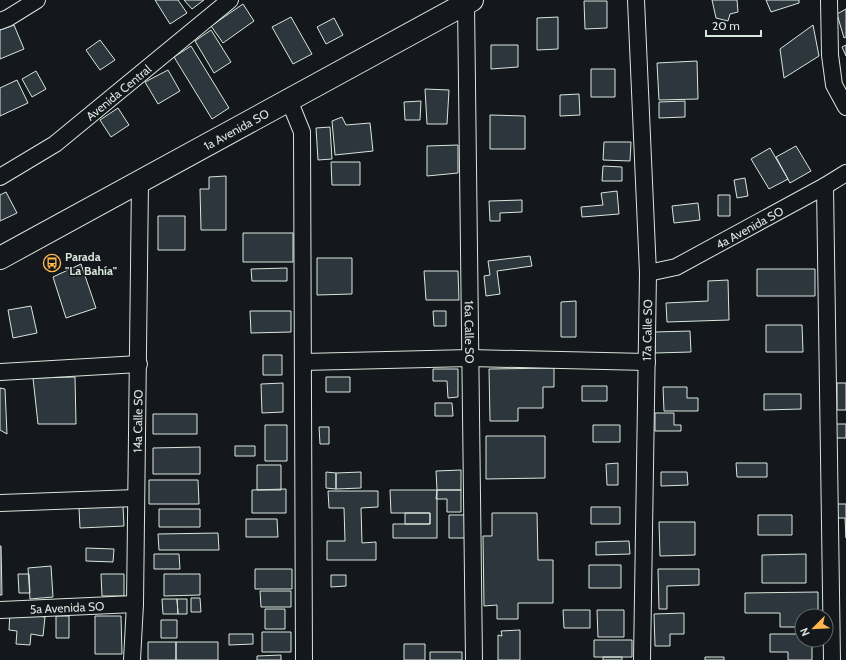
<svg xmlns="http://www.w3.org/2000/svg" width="846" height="660" font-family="Cabin,sans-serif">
<rect width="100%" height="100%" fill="#14181c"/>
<path fill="#2c363c" stroke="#d8e6dc" d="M155 0H178L187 13 170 24Z
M184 0H204L192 9Z
M712 0H737L738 12 730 14 728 21 716 18Z
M766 0H799V3L771 12Z
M584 1H607V28L585 29Z
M243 4 254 21 223 43 211 26Z
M846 9V37L844 38 837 14Z
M291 17 312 54 293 64 272 27Z
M558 17V49L537 50V18Z
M334 18 343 35 326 44 317 27Z
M14 25 24 49 0 59V30Z
M813 25 819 56 784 78 780 49Z
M211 30 231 62 214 73 195 41Z
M100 40 115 60 100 70 86 50Z
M491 45H518V67L491 69Z
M846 45V56L842 47Z
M191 46 229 108 212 119 174 57Z
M697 61 698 99 659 100 657 63Z
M591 69H615V97H591Z
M168 70 180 91 158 104 145 82Z
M36 71 46 89 32 97 22 79Z
M17 80 28 103 0 116V88Z
M425 89 449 90 447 124H427Z
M579 94 580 115 560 116V95Z
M421 101 420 120H405L404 102Z
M685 101V117L659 118V102Z
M118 108 129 125 111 137 100 120Z
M490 115 525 116V149H490Z
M342 117 346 125 370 123 373 151 335 155 332 121Z
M330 127 332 159 318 160 316 128Z
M604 142H631L630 161 603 160Z
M458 145V173L427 176V146Z
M796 146 811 171 790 183 776 157Z
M770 148 788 179 769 189 751 159Z
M331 162H360V185H332Z
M603 166 622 167V181H602Z
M226 176V230H201L200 189H209V177Z
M745 178 748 196 737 198 734 180Z
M617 191 619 214 582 217 581 207 603 205 601 193Z
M6 192 17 213 0 221V195Z
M718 195H730V216H718Z
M522 200V212L500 213V221H490L489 201Z
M698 203 700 220 674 223 672 206Z
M158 216H185V250H158Z
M243 233H293V262H243Z
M530 256 532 266 497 271 500 294 486 296 484 276 490 275 488 261Z
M317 258H352V294L317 295Z
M81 264 96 308 66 318 53 277Z
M287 268V281H252L251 269Z
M757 269H815V296H757Z
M424 271H458L459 300H426Z
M728 280 729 320 667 322 666 303 708 301V281Z
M576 301V337H561V302Z
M31 306 37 333 13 338 8 310Z
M250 311H291V332L251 333Z
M433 311H446V326H434Z
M766 325H802L803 352H766Z
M690 331 691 352 655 353V332Z
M263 355H282V375H263Z
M554 368V387H543V408H518V421H490L489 369Z
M433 369H458V397L448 398 447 381H433Z
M75 377 76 424H38L33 378Z
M326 377H350V392H326Z
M283 383V412L262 413 261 384Z
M837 383H846V410H837Z
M582 386H607V401H582Z
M663 387H687V398H698V411H664Z
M0 388 5 389 7 434 0 430Z
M764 394H801V409L764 410Z
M435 403H452L453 416H435Z
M655 413H674V425H681V431H655Z
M153 414H197V434H153Z
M835 424H846V438H835Z
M265 425H287V461H265Z
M593 425H620V442H593Z
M319 427H329V444H320Z
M486 436H545V478L486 479Z
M235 446H255V456H235Z
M200 447V474H153V448Z
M618 463V485H607L606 464Z
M736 463H767V477H737Z
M257 465H281V490H257Z
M461 470V490H437L436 471Z
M326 472 336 473V489L326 488Z
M361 472V488L336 489V473Z
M661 472H687L688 485 661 486Z
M149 480H198L199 504H149Z
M286 489V513H252V490Z
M390 490H437V538H393V524H430V513H391Z
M437 490H461V512H447V499H436Z
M328 491H378V507L361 508 362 543 376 542V560H327V541H345L344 508H329Z
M836 504H846V538L845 518H836Z
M123 506 124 526 80 528 79 508Z
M591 507H620V524H591Z
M159 509H200V527H159Z
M405 513H430V524H405Z
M492 513H537L538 560H553V603H518V619H497V605L484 606 483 536H492Z
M449 515H466V538H449Z
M758 515H792V535H758Z
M246 519H277L278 537H246Z
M659 522H695V555L660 556Z
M218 533 219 550H159L158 534Z
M629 541 630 554 596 555V542Z
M0 546H1L2 595H0Z
M86 548 114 549 113 562 86 561Z
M154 554H179L180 569H154Z
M806 554V583H762V555Z
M589 565H621V588H589Z
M51 566 53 597 30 599 28 568Z
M255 569H292V589H255Z
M658 569H699V585L667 586V609H659Z
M18 574H29L30 593H19Z
M101 574H124V596H102Z
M164 574H200V595L164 596Z
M331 575H346V586L331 587Z
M260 591H291V607H261Z
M818 592V616H802V627H780V613H745V593Z
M191 598H200L201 612H191Z
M162 599H177L178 614H163Z
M177 599H187V614H178Z
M265 609H285V629H265Z
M563 610H590V628H564Z
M597 610H624V637H598Z
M10 612 45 617 43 636 31 634 30 645 16 644 17 631 9 630Z
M684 613V634H670V646H655L654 614Z
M56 616H69V638H56Z
M95 616H121L122 654H95Z
M161 620H177V638H161Z
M520 630V660H498V635L502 636 501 631Z
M262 632H291V652H262Z
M229 634H253V644L229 645Z
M770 634H802V640H812V660H788V652H770Z
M594 640H632V657H594Z
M148 642H176V660H148Z
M176 642H218V660H176Z
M404 644H425V660H404Z
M430 652H462V660H430Z
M281 655V660H257V656Z
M603 657H622V660H603Z
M705 657H724V660H705Z"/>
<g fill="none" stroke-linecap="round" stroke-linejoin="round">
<g stroke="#d8e6dc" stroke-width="18">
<g id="minor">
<path d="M636 0 648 273 642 660"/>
<path d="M829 0 830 55 834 85 846 107"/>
<path id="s1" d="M466 3 474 660"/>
<path d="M0 21 8 18 37 0"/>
<path d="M289 100 302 132 304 660"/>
<path id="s2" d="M0 177 55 144 230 0"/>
<path d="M825 186 832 660"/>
<path id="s3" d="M648 273 676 267 825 186 846 173"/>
<path d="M303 362 470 358 647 362"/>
<path d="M0 372 139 364"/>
<path d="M0 503 136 498"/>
<path id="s4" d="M0 610 135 604"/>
<path id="s5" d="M132 660 135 604 140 182"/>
</g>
</g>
<g stroke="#d8e6dc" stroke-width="24">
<g id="trunk">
<path id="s6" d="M0 258 472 0"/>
</g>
</g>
<use href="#minor" stroke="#14181c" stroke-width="16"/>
<use href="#trunk" stroke="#14181c" stroke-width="22"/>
</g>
<defs>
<g id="bus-ring" transform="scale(0.9)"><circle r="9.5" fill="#14181c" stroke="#ffb74d" stroke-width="1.5"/><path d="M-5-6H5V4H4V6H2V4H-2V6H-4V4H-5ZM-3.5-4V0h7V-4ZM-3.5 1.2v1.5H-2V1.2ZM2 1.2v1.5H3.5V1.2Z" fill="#ffb74d"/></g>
</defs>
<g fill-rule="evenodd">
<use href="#bus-ring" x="52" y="263"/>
</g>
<g text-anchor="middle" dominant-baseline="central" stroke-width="3" stroke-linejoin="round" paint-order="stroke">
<g font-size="12" fill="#d8e6dc" stroke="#14181c">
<text stroke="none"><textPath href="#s2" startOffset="146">Avenida Central</textPath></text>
<text stroke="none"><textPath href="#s6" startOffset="269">1a Avenida SO</textPath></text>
<text stroke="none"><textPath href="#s3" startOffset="112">4a Avenida SO</textPath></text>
<text transform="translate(647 330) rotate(-89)">17a Calle SO</text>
<text stroke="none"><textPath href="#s1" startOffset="329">16a Calle SO</textPath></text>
<text stroke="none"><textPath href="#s5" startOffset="239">14a Calle SO</textPath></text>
<text stroke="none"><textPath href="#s4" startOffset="67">5a Avenida SO</textPath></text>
</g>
<g font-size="12" font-weight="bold" fill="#d8e6dc" stroke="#14181c" text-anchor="start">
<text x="65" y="256">Parada<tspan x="65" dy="14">"La Bahía"</tspan></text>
</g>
</g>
<g transform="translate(814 628) rotate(246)"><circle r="19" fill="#14181c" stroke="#626a69"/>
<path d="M0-3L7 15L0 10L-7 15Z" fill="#ffb74d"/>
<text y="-6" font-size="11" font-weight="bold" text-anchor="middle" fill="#d8e6dc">N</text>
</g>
<path d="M706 30v6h55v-6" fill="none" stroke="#d8e6dc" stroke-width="2"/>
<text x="712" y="30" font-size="12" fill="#d8e6dc" stroke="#14181c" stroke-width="3" paint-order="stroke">20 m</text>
</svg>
